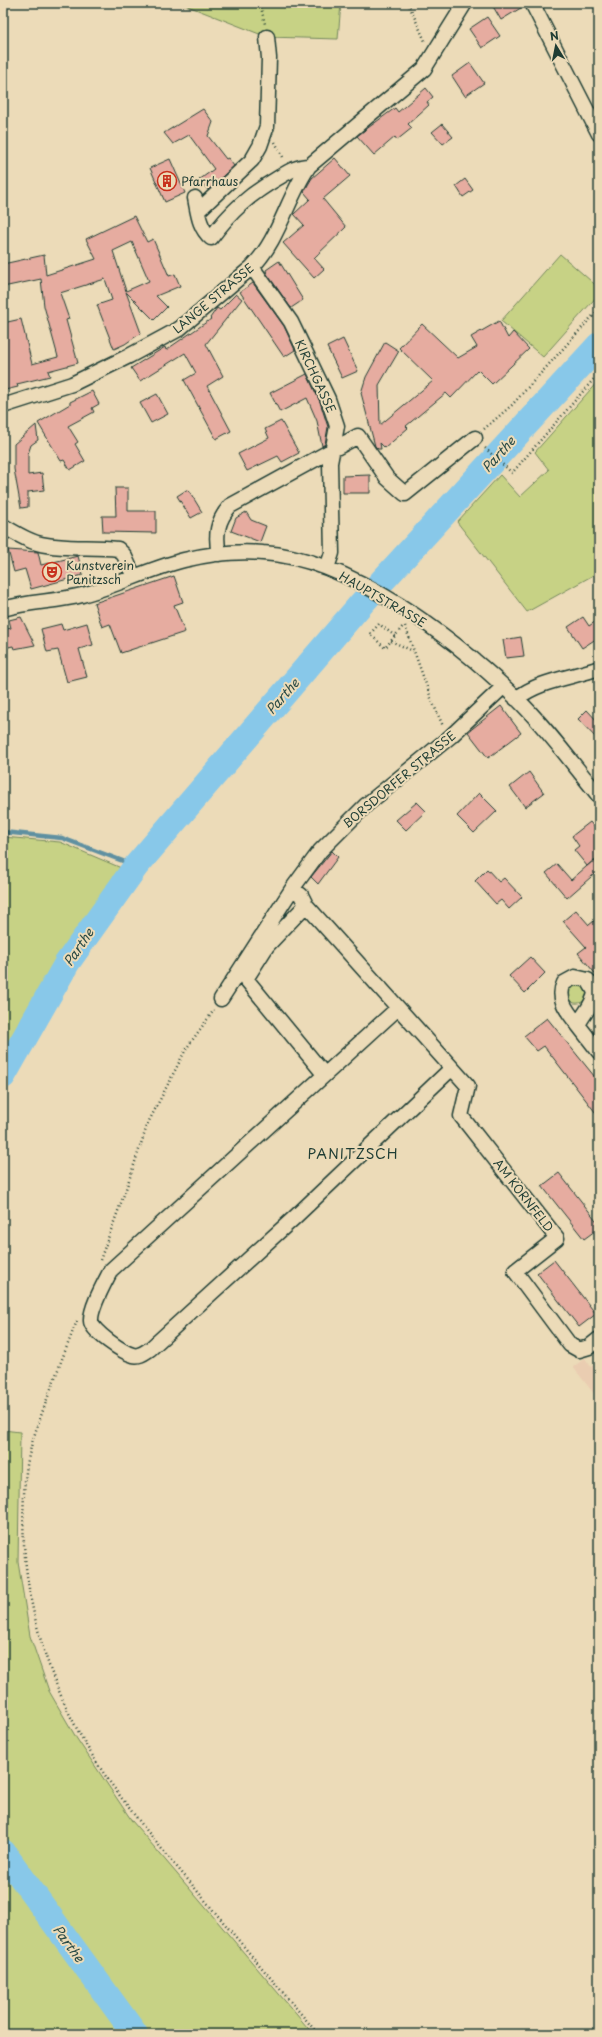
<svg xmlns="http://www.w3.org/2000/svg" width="602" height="2037" font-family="'Playpen Sans',sans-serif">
<rect width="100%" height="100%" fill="#ecdbb8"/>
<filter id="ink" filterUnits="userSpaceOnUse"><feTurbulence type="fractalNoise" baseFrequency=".025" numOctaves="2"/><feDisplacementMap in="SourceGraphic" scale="8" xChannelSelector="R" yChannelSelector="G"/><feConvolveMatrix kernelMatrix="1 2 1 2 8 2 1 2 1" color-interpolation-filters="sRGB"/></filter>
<g filter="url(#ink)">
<path fill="#eacdb1" d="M585 1358 591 1367 599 1361V1400L573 1367Z"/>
<path fill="#c7d285" stroke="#73885c" d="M180 3H341L338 39 267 37Z
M560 254 599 288V294L543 357 501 321Z
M599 380V572L527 612 457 522 500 475 520 497 549 470 535 452Z
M3 837 60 842 126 870 52 972 3 1061Z
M582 982 589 992C586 1000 583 1004 574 1003L568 997 570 985Z
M3 1430 20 1432 18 1562 30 1636 49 1691 77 1739 132 1821 313 2034H143L3 1837Z
M3 1863 128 2034H3Z"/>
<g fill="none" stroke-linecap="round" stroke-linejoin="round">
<path stroke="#5e90a1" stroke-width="4.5" d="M3 832 62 838 136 866"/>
<path stroke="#88c8e9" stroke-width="26" d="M3 1076 67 963 136 866 362 603 599 345
M3 1852 135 2034"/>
</g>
<path fill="#e6aca0" stroke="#1f3d34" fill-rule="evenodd" d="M491 3H524V6L501 20Z
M487 17 500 36 482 48 469 29Z
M470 63 484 83 465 96 452 76Z
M426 88 433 97 427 102 429 105 408 124 412 128 397 140 395 137 374 155 357 136 395 108 398 112Z
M203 109 213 122 208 136 226 159 228 158 234 166 208 190 199 180 214 169 189 135 173 144 164 133Z
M442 124 453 137 443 144 432 132Z
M335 158 350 176 323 199 346 227 314 258 324 269 314 278 283 243 304 225 294 214 310 199 304 192 309 183 312 178Z
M170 159 185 193 165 202 150 168Z
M465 179 473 190 463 197 456 186Z
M134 216 147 242 153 239 169 276 175 274 180 286 156 296 167 307 154 320 126 292 141 333 125 344 114 349 97 305 112 300 105 279 60 293 69 319 66 320 78 363 48 371 50 376 17 384 18 387 5 390 3 382V323L21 319 32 364 58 357 44 306 41 279 3 287V264L44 255 46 275 96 259 86 239ZM132 242 149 281 126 291 113 251Z
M279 261 303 300 291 308 267 274 266 270Z
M253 283 284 326 295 350 284 357 240 292Z
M236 294 242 299 206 344 223 376 207 386 231 431 216 439 184 380 196 373 185 353 140 381 131 368 165 347 166 350 211 319 210 318 217 308 220 310Z
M499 321 508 338 513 332 529 349 492 384 478 370 451 398 446 393 406 426 408 428 385 448 380 443 381 449H378L375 446 361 393 366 377 385 342 399 351 379 385 380 425 433 381 399 348 422 324 458 358 477 347 471 337Z
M343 339 358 371 342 378 327 347Z
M307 374 320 402 328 427 325 444 322 446 317 421 307 398 280 412 270 393Z
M92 391 99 404 92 408 94 412 68 426 78 442 75 444 85 461 70 470 64 460 61 461 38 423 70 404V402Z
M157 394 168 414 151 423 140 403Z
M281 421 299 453 282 462 278 456 247 471 238 454 269 438 265 429Z
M36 425 38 440 31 445 28 454V475L42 473 44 490 28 492V507L21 508 14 469V444Z
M370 475V493H343V476Z
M115 488H128V511H156V533L103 532 102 516H116Z
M188 489 202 512 191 518 177 496Z
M246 512 251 520 266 526 260 542 231 531 236 518Z
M8 550 38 552 41 565 78 556 83 575 31 589 25 569 14 572Z
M174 576 183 602 174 605 185 632 121 653 110 624 102 627 94 603Z
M21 617 35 645 14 649 13 646 4 648 3 630 11 628 9 620Z
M583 617 589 626 599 619V637L582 648 568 627Z
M87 623 93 645 79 649 87 677 67 682 58 650 47 652 41 629 61 624 63 630Z
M521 637 524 656 506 658 503 640Z
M501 706 521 733 488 758 468 732Z
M587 710 599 723V741L578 719Z
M529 772 544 793 525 807 510 787Z
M479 793 497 811 474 833 457 816Z
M417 802 426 811 406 830 396 820Z
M590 822 599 833V856L587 866 574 850 579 846 572 836Z
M332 851 338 857 318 884 311 877Z
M594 860 599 866V870L567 898 546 873 557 864 571 880Z
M487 869 499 882 504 878 522 897 509 909 501 900 496 904 475 881Z
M576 910 589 925 599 917V978L578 953 586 947 563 921Z
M530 957 545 973 525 993 509 976Z
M547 1018 599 1082V1117L544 1046 537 1051 524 1036Z
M559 1173 599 1224V1228L584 1239 542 1186Z
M554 1260 596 1314 579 1327 537 1273Z"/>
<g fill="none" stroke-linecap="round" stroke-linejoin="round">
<g stroke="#1f3d34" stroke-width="17">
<path id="minor" d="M532 3 599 134
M195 198C198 213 199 228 211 238 231 211 249 195 278 178 288 172 297 166 309 166
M198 211 252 160 260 146 267 126 269 58 267 37
M252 267 291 322 328 399 337 426 330 463 332 553 327 568
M3 406 72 384 129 356 179 329 252 267C279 240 287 198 309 166L424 69 465 3
M3 526C14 532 24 539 37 543 62 550 91 546 118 549L124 555 134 577
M219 554C215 535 217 521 230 506L358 436 387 478 405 494 475 438
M3 609C29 601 56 602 82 595 116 586 149 569 184 560 209 554 238 551 263 553 350 558 455 639 516 698 546 727 572 763 599 796
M516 699C540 680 571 678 599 668
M292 889 301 895 306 905 452 1068 294 1218 150 1349C145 1352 140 1357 133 1355 124 1353 91 1331 91 1321 90 1308 105 1282 111 1270L398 1008
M306 905 267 946 246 979 324 1074
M575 977 588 980 595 992C594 1004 583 1014 578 1025 568 1012 556 999 564 983Z
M221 999 292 889 320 851 366 805 451 736 503 687
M578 1025 599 1052
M452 1068 468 1086 461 1116 557 1238 515 1271 570 1345 579 1350 589 1347 599 1339"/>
</g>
<path stroke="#1f3d34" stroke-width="2.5" stroke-dasharray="1 3" stroke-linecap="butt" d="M260 3 265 24
M408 3 425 41
M275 142 284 159
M484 429 512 405 599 309
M485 448 512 473 599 373
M405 626 432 701 443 726
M395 636 379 624 370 634 385 648 404 625
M391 641 413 651
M100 1260 125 1192 148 1123 186 1049 214 1010
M77 1321C66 1348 56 1375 46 1402 38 1424 29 1448 26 1472 13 1583 47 1695 112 1785 136 1818 162 1850 189 1881 231 1932 275 1983 318 2034"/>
<use href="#minor" stroke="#ecdbb8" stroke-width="14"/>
</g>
</g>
<defs>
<g id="building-ring" transform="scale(1)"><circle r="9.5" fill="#ecdbb8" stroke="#c8321e" stroke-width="1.5"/><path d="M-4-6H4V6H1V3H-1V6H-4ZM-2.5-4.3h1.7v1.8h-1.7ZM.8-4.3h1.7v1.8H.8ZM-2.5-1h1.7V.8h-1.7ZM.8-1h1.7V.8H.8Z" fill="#c8321e"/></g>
<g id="theatre-ring" transform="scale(1)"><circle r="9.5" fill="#ecdbb8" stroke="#c8321e" stroke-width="1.5"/><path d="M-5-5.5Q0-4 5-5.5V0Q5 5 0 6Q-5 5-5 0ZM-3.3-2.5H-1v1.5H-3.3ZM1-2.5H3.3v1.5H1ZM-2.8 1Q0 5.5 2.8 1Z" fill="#c8321e"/></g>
</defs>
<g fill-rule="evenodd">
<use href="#building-ring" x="167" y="181"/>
<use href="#theatre-ring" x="52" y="572"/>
</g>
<g text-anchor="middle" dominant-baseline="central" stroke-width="4" stroke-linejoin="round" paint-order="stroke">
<g font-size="12" fill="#1f3d34" stroke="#ecdbb8" text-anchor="start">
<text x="181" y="181">Pfarrhaus</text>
<text x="66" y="565">Kunstverein<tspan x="66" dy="14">Panitzsch</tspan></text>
</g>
<g font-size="12" fill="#1f3d34" stroke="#ecdbb8">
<text transform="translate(213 298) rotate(-40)">LANGE STRASSE</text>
<text transform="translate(316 376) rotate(65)">KIRCHGASSE</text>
<text transform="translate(383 599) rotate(30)">HAUPTSTRASSE</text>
<text transform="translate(399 779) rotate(-40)">BORSDORFER STRASSE</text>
<text transform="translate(524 1195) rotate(52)">AM KORNFELD</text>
</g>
<g font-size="13" font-style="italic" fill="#2a4b46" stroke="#ecdbb8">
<text transform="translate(498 454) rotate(-48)">Parthe</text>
<text transform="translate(282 696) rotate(-49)">Parthe</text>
<text transform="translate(78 947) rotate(-56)">Parthe</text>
<text transform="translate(69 1943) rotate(54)">Parthe</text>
</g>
<g font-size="14" letter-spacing="1" fill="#1f3d34" stroke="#ecdbb8">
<text x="353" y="1153">PANITZSCH</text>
</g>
</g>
<rect width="602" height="2037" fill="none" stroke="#ecdbb8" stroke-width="16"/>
<rect x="8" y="8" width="586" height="2021" fill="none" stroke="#1f3d34" stroke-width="1.5" filter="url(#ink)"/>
<g transform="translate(556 46) rotate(350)" stroke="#ecdbb8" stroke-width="3" paint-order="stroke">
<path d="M0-3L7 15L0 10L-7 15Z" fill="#1f3d34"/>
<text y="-6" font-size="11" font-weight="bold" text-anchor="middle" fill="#1f3d34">N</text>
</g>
</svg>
